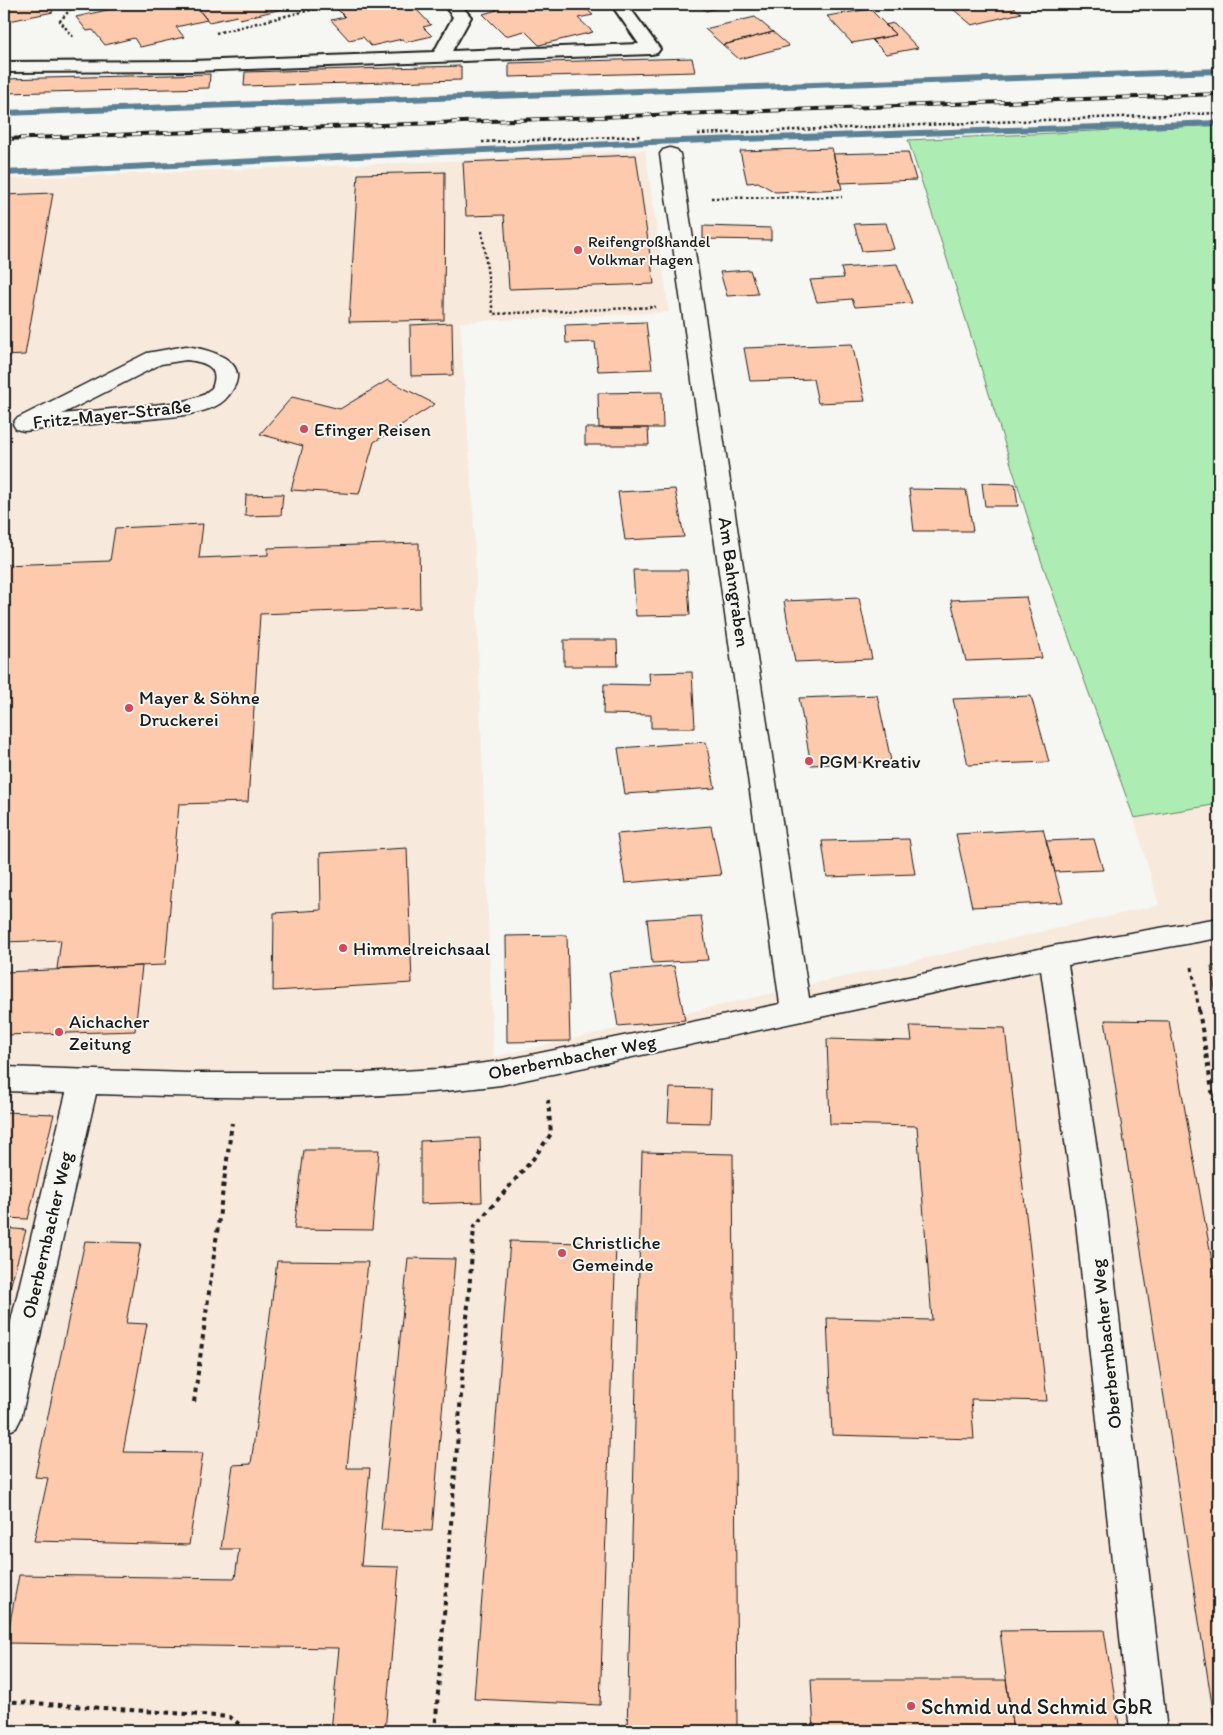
<svg xmlns="http://www.w3.org/2000/svg" width="1223" height="1735" font-family="Itim,sans-serif">
<rect width="100%" height="100%" fill="#f6f6f2"/>
<filter id="ink" filterUnits="userSpaceOnUse"><feTurbulence type="fractalNoise" baseFrequency=".02" numOctaves="2"/><feDisplacementMap in="SourceGraphic" scale="10" xChannelSelector="R" yChannelSelector="G"/><feConvolveMatrix kernelMatrix="1 2 1 2 8 2 1 2 1" color-interpolation-filters="sRGB"/></filter>
<g filter="url(#ink)">
<path fill="#f8e9dd" d="M645 150 669 312 460 322 473 505 493 1057 1159 905 1134 818 1219 804V1731H4V179L448 161Z"/>
<path fill="#adecb3" stroke="#648468" d="M1219 125V804L1134 818 1041 560 946 256 908 140Z"/>
<g fill="none" stroke-linecap="round" stroke-linejoin="round">
<path fill="#5c8195" fill-rule="evenodd" d="M1219 68V74L4 116V110Z
M1219 120V126L651 145 4 176V170L651 139Z"/>
</g>
<path fill="#fdcaad" stroke="#1c1c1c" d="M4 4H47L53 12 4 22Z
M118 4H194L207 20 176 27 184 37 140 47 134 38 105 45 93 30 87 31 76 17 120 7Z
M194 4H277L282 9 240 19 237 16 209 22Z
M358 4H395L400 10 416 9 431 25 423 27 432 36 406 42 402 39 371 46 363 37 349 40 331 20 345 17 337 9Z
M491 4H581L593 15 578 18 593 32 539 45 525 31 505 36 483 14 497 10Z
M698 4H732L706 11Z
M947 4H1009L1021 13 972 25Z
M870 9 896 35 852 43 827 16Z
M755 17 773 32 723 45 705 29Z
M894 23 918 48 886 54 872 40 896 35 885 25Z
M773 32 789 46 739 59 723 45Z
M692 58 695 72 509 77V63Z
M461 66V80L244 86 245 72Z
M210 74 209 88 4 93V79Z
M832 148 842 189 775 192 758 182 747 183 740 151Z
M908 152 916 180 841 183 833 154Z
M636 155 654 284 509 289 504 215 466 216 463 162Z
M445 172 444 320 349 322 358 174Z
M53 193 25 355 4 356V195Z
M886 223 894 249 862 251 854 224Z
M703 226 771 228V240L703 239Z
M897 264 912 303 855 307 852 299 817 302 810 280 844 278 841 268Z
M750 270 758 294 727 296 720 272Z
M646 322 652 369 598 371 595 342 566 343 565 325Z
M452 323 453 375 411 376 410 325Z
M852 344 865 401 818 403 813 379 750 381 744 348Z
M388 380 435 404 374 442 359 494 291 490 303 446 260 434 292 397 340 409Z
M662 392 663 428H599L598 393Z
M585 428H648L649 445H585Z
M982 483 1015 484 1018 506H985Z
M675 489 684 537 625 540 618 492Z
M909 489 966 490 973 531H914Z
M283 494 281 515 245 516 246 495Z
M203 524 199 558 268 555V548L419 543 420 608 260 614 248 802 179 804 165 965 57 969 61 940 4 942V565L110 561 115 528Z
M633 570H687L690 615 636 616Z
M1026 597 1042 658 966 661 951 600Z
M859 598 872 659 795 662 784 601Z
M564 640H617L618 666H564Z
M692 672 695 728H651V715L603 714 604 684 650 685 649 673Z
M877 695 891 761 811 765 799 698Z
M1031 696 1049 762 968 765 953 699Z
M706 742 715 788 625 794 618 748Z
M711 826 721 875 625 883 617 834Z
M1043 829 1063 902 972 907 956 834Z
M909 839 915 874 827 877 822 841Z
M1094 839 1103 870 1055 872 1046 841Z
M407 848 412 983 273 991 274 913 321 910 320 853Z
M701 916 708 960 652 963 647 919Z
M567 935 570 1041 507 1042 506 936Z
M142 966 135 1031 4 1035V972Z
M674 966 685 1020 618 1026 609 972Z
M1211 966H1219V1012Z
M1105 1020 1169 1021 1219 1300V1730H1216Z
M910 1026 1005 1028 1047 1401 971 1399 974 1439 832 1435 827 1318 932 1320 917 1126 830 1124 827 1039 912 1041Z
M670 1088 711 1089 710 1123 668 1122Z
M4 1112 54 1114 28 1219 4 1218Z
M480 1138 482 1202 420 1204V1141Z
M304 1150H379L372 1230 294 1229Z
M642 1152 733 1154 737 1731H627Z
M4 1228 26 1230 4 1309Z
M85 1241 141 1243 126 1323 147 1324 123 1452 203 1453 189 1545 34 1541 48 1478 35 1477Z
M510 1241 616 1244 600 1705 474 1699Z
M408 1258 455 1259 432 1531 381 1530Z
M277 1261 368 1262 347 1468H370L361 1566 399 1567 385 1731H331L339 1648 6 1643 19 1575 235 1578 239 1549H221L233 1465 251 1464Z
M1104 1630 1120 1731H1013L1000 1631Z
M811 1680H1006L1013 1731H814Z"/>
<g fill="none" stroke-linecap="round" stroke-linejoin="round">
<g stroke="#1c1c1c" stroke-width="4">
<path id="lane" d="M443 4H460L471 17 452 51 639 44 611 4H627L660 49 657 53 651 54 192 71 4 72V62L192 61 434 52 453 17Z"/>
</g>
<g stroke="#1c1c1c" stroke-width="3">
<path id="street" d="M670 148 677 150 680 154 809 998 1053 946 1219 918V938L1068 965 1107 1213 1167 1731H1130L1075 1213 1041 970 501 1085C367 1102 231 1098 96 1094L21 1418 16 1428 4 1433V1350L66 1093 4 1091V1067L188 1073H365L438 1069 501 1061 780 1004 660 154 663 150Z
M186 346C206 349 251 359 233 389 229 396 223 403 214 407 191 417 163 417 139 420 101 423 62 427 24 431L16 429 13 424 16 419 147 353ZM186 360C204 362 221 366 212 388L201 396 182 402 62 414 161 364Z"/>
</g>
<path stroke="#1c1c1c" stroke-width="2.5" stroke-dasharray="2.5 2.5" stroke-linecap="butt" d="M216 33 335 4
M73 37 60 21 75 4
M698 134 1219 113
M482 142 641 136
M711 198 842 197
M482 231 493 314 656 307"/>
<path stroke="#1c1c1c" stroke-width="3" stroke-dasharray="4 4" stroke-linecap="butt" d="M1192 967 1199 1011"/>
<path stroke="#1c1c1c" stroke-width="4" stroke-dasharray="4.5 4.5" stroke-linecap="butt" d="M1199 1010 1219 1134
M194 1402 232 1123
M4 1701 230 1717 248 1731
M435 1731 474 1227 533 1159 551 1134 548 1100"/>
<use href="#lane" fill="#f6f6f2" fill-rule="evenodd"/>
<use href="#street" fill="#f6f6f2" fill-rule="evenodd"/>
<g stroke="#1c1c1c" stroke-width="4">
<path id="rail" d="M4 139 1219 94"/>
</g>
<use href="#rail" stroke="#f6f6f2" stroke-width="2.5" stroke-dasharray="8" stroke-linecap="butt"/>
</g>
</g>
<g fill="#d1495b" stroke="#f6f6f2" stroke-width="2">
<circle cx="578" cy="250" r="5"/>
<circle cx="304" cy="429" r="5"/>
<circle cx="129" cy="708" r="5"/>
<circle cx="809" cy="761" r="5"/>
<circle cx="343" cy="948" r="5"/>
<circle cx="59" cy="1032" r="5"/>
<circle cx="562" cy="1253" r="5"/>
<circle cx="911" cy="1706" r="5"/>
</g>
<g text-anchor="middle" dominant-baseline="central" stroke-width="4" stroke-linejoin="round" paint-order="stroke">
<g font-size="16" fill="#1c1c1c" stroke="#f6f6f2" text-anchor="start">
<text x="588" y="241">Reifengroßhandel<tspan x="588" dy="18">Volkmar Hagen</tspan></text>
</g>
<g font-size="19" fill="#1c1c1c" stroke="#f6f6f2">
<text transform="translate(112 414) rotate(-6)">Fritz-Mayer-Straße</text>
<text transform="translate(734 582) rotate(82)">Am Bahngraben</text>
<text transform="translate(572 1057) rotate(-11)">Oberbernbacher Weg</text>
<text transform="translate(47 1235) rotate(-77)">Oberbernbacher Weg</text>
<text transform="translate(1106 1344) rotate(-96)">Oberbernbacher Weg</text>
</g>
<g font-size="19" fill="#1c1c1c" stroke="#f6f6f2" text-anchor="start">
<text x="314" y="429">Efinger Reisen</text>
<text x="139" y="697">Mayer &amp; Söhne<tspan x="139" dy="22">Druckerei</tspan></text>
<text x="819" y="761">PGM Kreativ</text>
<text x="353" y="948">Himmelreichsaal</text>
<text x="69" y="1021">Aichacher<tspan x="69" dy="22">Zeitung</tspan></text>
<text x="572" y="1242">Christliche<tspan x="572" dy="22">Gemeinde</tspan></text>
</g>
<g font-size="22" fill="#1c1c1c" stroke="#f6f6f2" text-anchor="start">
<text x="921" y="1706">Schmid und Schmid GbR</text>
</g>
</g>
<rect width="1223" height="1735" fill="none" stroke="#f6f6f2" stroke-width="20"/>
<rect x="10" y="10" width="1203" height="1715" fill="none" stroke="#1c1c1c" stroke-width="2" filter="url(#ink)"/>
</svg>
